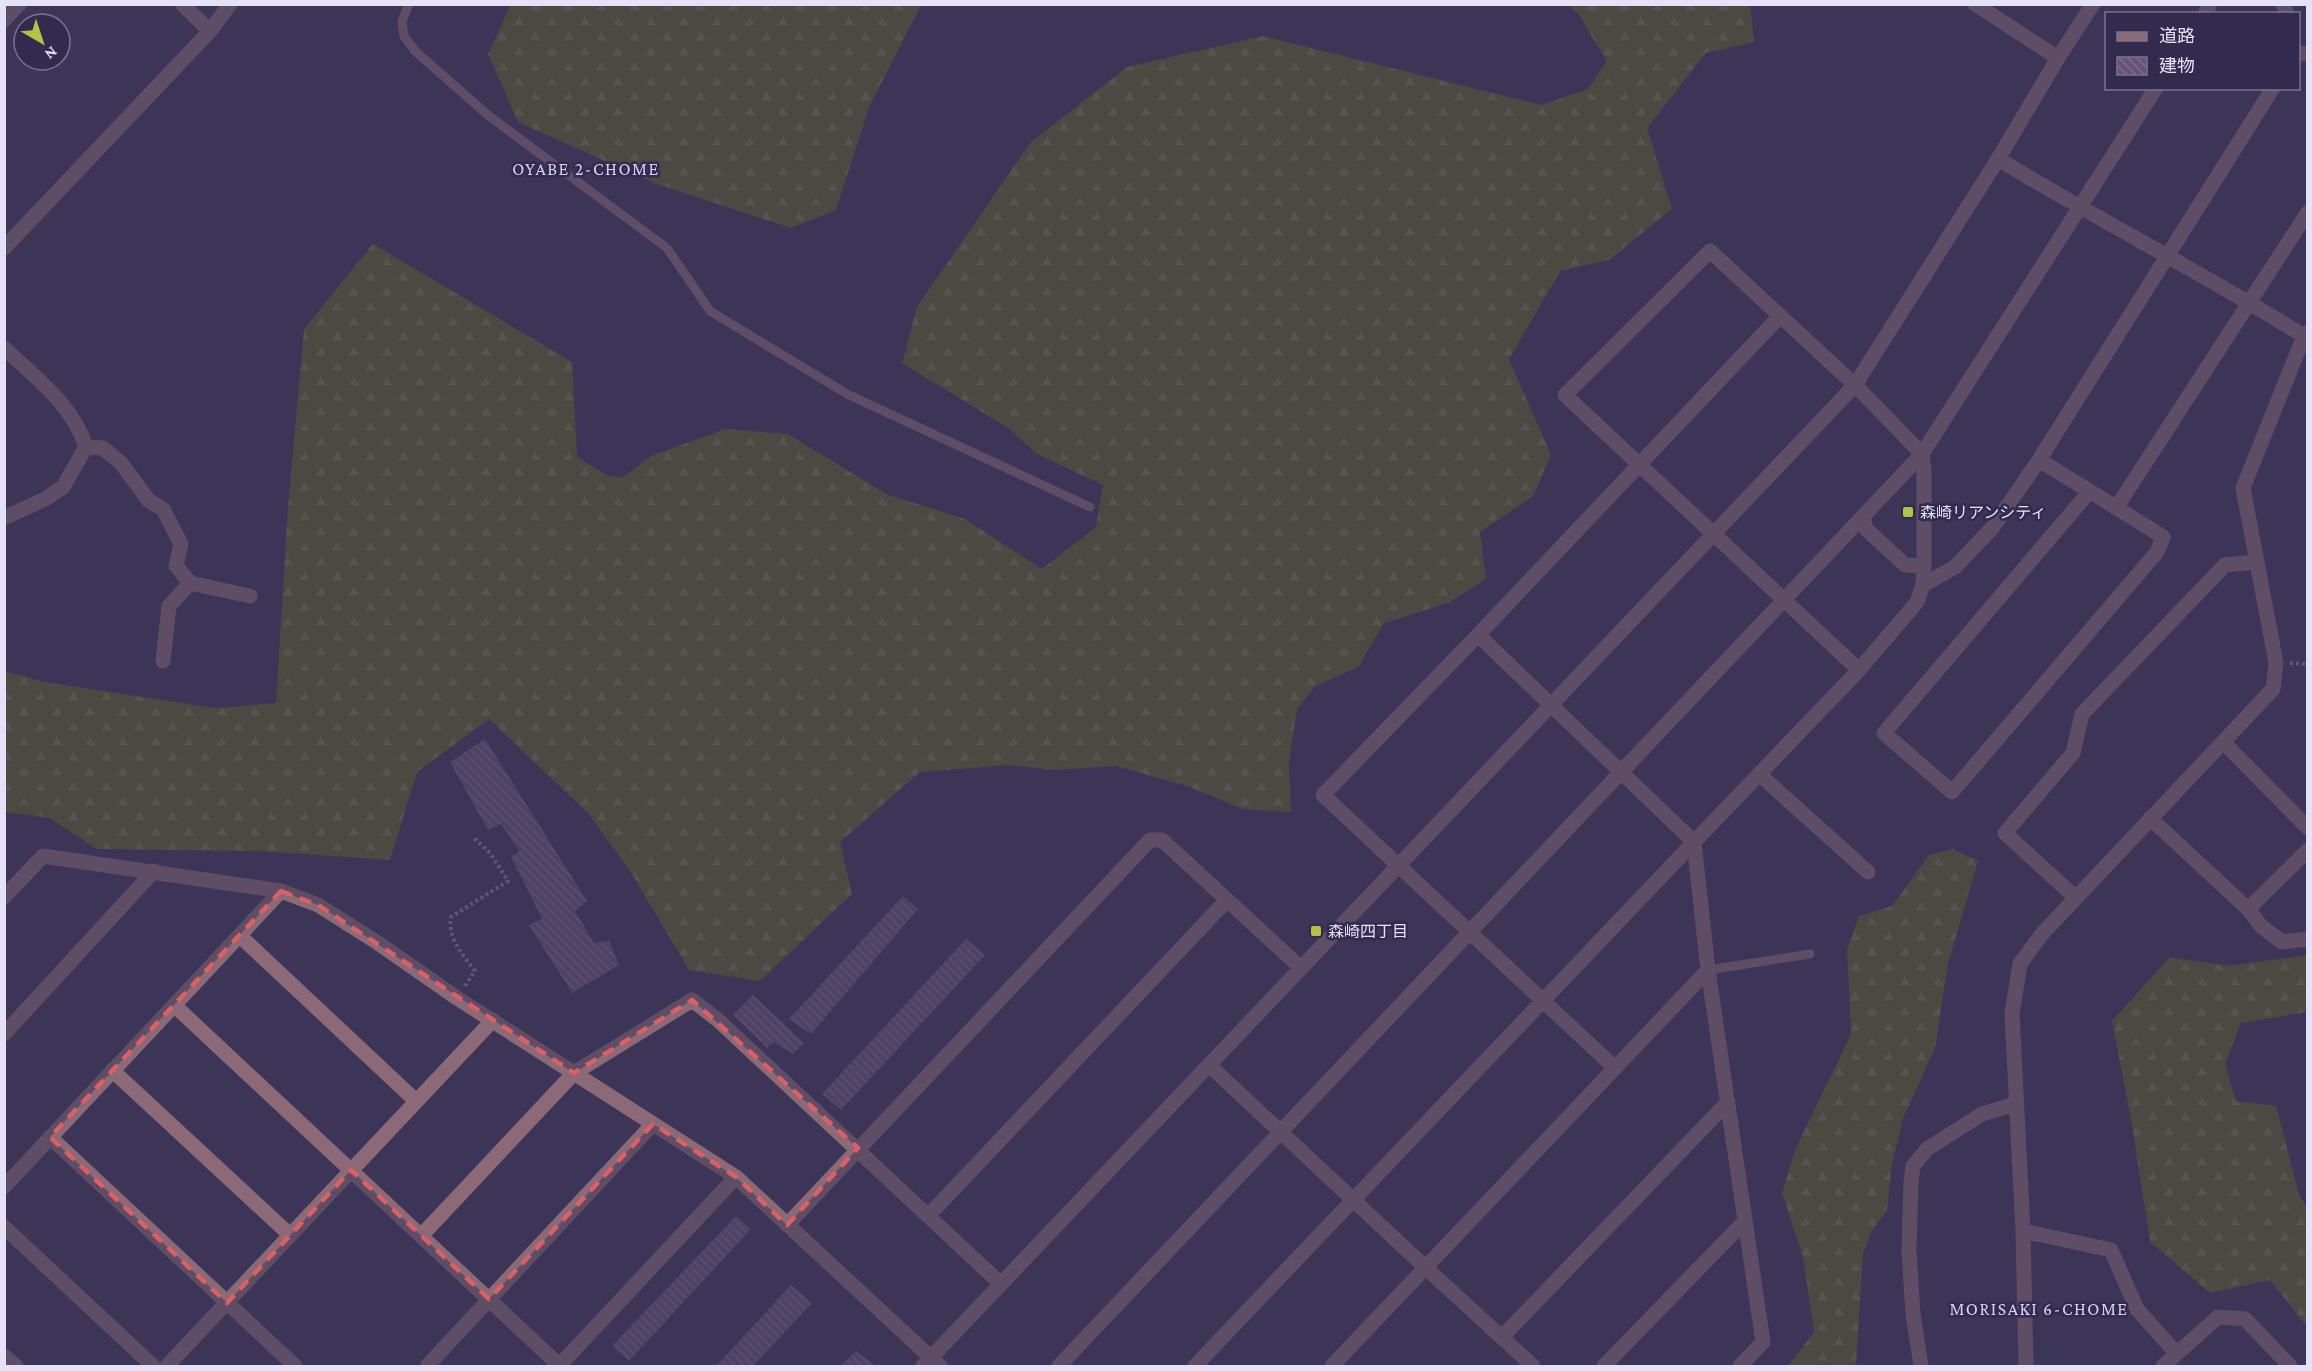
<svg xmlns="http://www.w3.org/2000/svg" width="2312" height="1371" font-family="'Crimson Pro','Noto Sans JP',serif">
<defs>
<pattern id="forest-firs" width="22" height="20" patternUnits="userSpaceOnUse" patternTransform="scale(1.5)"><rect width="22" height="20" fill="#5f6328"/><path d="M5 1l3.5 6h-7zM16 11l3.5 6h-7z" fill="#767948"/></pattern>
<pattern id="building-back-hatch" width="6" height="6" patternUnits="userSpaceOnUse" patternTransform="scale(1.5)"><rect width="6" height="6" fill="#695375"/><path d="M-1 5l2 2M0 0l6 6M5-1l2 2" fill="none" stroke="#7e6b89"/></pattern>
</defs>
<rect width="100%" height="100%" fill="#3d3558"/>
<path fill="url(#forest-firs)" d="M511 4H926V5L920 7 869 107 836 210 791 228 654 183 518 122 488 54Z
M1569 5H1750L1754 42 1706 53 1647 128 1672 209 1609 260 1560 271 1509 359 1551 455 1533 496 1480 532 1486 579 1448 603 1384 623 1358 667 1315 686 1297 709 1289 762 1291 812 1243 809 1187 786 1116 766 1054 770 1008 765 920 772 840 842 852 894 760 981 689 970 632 874 588 813 489 719 417 772 390 860 259 851 97 849 50 818 5 812V671L44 682 215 708 276 703 288 507 304 329 373 244 572 362 577 457 607 475 622 478 651 456 725 429 788 434 888 495 965 519 1042 569 1096 527 1103 485 1037 454 1008 428 902 363 917 307 1030 143 1127 67 1263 36 1541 105 1588 89 1607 61 1579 15Z
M1953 849 1978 861 1948 964 1935 1048 1903 1118 1892 1165 1887 1210 1872 1231 1863 1253 1856 1366H1788L1814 1332 1803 1257 1782 1193 1795 1150 1851 1034 1847 950 1859 916 1892 906 1929 855Z
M2307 955V1012L2241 1023 2225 1064 2236 1101 2276 1106 2299 1195 2307 1207V1327L2270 1280 2210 1293 2150 1242 2131 1119 2112 1021 2170 957 2228 966Z"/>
<path fill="url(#building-back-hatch)" d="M485 739 587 901 575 911 594 943 609 941 619 965 572 993 529 925 542 919 511 857 519 851 501 824 488 830 450 762Z
M903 896 918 909 811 1034 789 1019Z
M966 939 985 955 841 1110 822 1094Z
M753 995 804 1043 793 1054 773 1042 767 1048 733 1015Z
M736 1216 751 1229 629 1361 612 1346Z
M791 1285 812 1303 753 1366H716Z
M856 1351 876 1366H841Z"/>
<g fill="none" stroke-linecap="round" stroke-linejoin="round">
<path stroke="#85809d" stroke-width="4" stroke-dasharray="3 3" stroke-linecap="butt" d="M2290 663 2308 664
M465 986 475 971C463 955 447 938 451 917L508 881 490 853 474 838"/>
<path stroke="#8b6976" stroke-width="9" d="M409 4 402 21 404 36 415 51 489 116 667 248 710 311 847 394 1090 507
M1708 970 1810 954"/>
<path stroke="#8b6976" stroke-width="15" d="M182 4 210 31
M1975 4 2058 58
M2283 4 2287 14
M2205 14 2210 4
M4 20 19 4
M2298 53 2308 54
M1998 159C2099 220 2204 274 2304 336
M4 248 210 31 230 4
M4 348C35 377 73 405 86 447L63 487 45 499 4 518
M1855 385 1710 251 1565 395 1859 670
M86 447 103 448 121 463 149 501 163 509 181 544 176 566 190 583 250 596
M2039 460C2080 485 2122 511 2163 537L2157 552 1952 792 1884 733 2090 491
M2116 508 2308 212
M1863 517 1866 529 1905 565 1924 566
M1923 585 1955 567 1993 527 2039 460 2273 88
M163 661 169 606 190 583
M2223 742 2308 828
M1759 774 1868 872
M2150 818 2248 909 2261 926 2282 942 2308 939
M2076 898 2005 833 2073 753 2082 714 2225 565 2256 562
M2248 909 2308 850
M240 936 416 1101
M1708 970 1763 1342 1740 1366
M174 1005 560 1366
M4 1034 154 871
M1615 1068 1323 795 1478 635 1780 316
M112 1070 290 1235
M50 1137 295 1366
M929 1215 1227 900
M787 1225 1150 840H1162L1300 967
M4 1227 153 1366
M2023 1231 2111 1250 2137 1309 2177 1354
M421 1236 574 1073 692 1000 718 1020 1001 1284
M1426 1268 1533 1366
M1502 1337 1728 1102
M4 1356 16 1366
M167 1366 493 1020
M427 1366 653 1124
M559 1366 736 1177
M1059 1366 1922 454 2156 88
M1195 1366 1694 842 1478 635
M1604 1366 1745 1221
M1921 1366 1913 1314 1909 1250 1911 1182 1913 1166 1927 1149 1982 1114 2015 1104
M2026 1366 2023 1231 2012 1013 2020 964 2041 935 2273 689 2276 663 2243 488 2304 336 2308 332
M2163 1366 2218 1317 2245 1319 2290 1366"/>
<path stroke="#8b6976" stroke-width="15" d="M4 897 43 856 281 891 318 905 378 943 457 998 736 1177 940 1366
M1209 1065 1426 1268
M4 1187 281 891
M923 1366 1855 385 1998 159 2058 58 2093 4
M1332 1366 1708 970 1694 842 1859 670 1917 602 1923 585 1924 566V470L1922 454 1855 385"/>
</g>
<path d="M0 0H2312V1371H0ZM281 891 318 905 574 1073 692 1000 858 1148 787 1225 736 1177 653 1124 489 1299 351 1170 227 1303 50 1137Z" fill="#3d3558" fill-opacity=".55" fill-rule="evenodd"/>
<path fill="none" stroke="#da6066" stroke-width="4.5" stroke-dasharray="12 8" stroke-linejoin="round" d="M281 891 318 905 574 1073 692 1000 858 1148 787 1225 736 1177 653 1124 489 1299 351 1170 227 1303 50 1137Z"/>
<g fill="#b8c147" stroke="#332b4d" stroke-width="2">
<rect x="1902" y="506" width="12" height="12" rx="3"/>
<rect x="1310" y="925" width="12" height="12" rx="3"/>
</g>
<g text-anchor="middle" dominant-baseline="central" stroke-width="5" stroke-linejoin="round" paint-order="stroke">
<g font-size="16" fill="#e5e2f8" stroke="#332b4d" text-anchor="start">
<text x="1920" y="512">森崎リアンシティ</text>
<text x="1328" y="931">森崎四丁目</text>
</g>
<g font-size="18" letter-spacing="1.5" fill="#d5cdf9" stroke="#332b4d">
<text x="586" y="169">OYABE 2-CHOME</text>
<text x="2039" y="1309">MORISAKI 6-CHOME</text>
</g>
</g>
<rect width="2312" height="1371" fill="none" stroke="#e5e2f8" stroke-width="12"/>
<rect x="2105" y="12" width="195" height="78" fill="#332b4d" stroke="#7a7491" stroke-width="1.5"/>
<rect x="2117" y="32" width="30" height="9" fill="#8b6976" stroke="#7a7491" stroke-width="1.5"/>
<text x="2159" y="42" font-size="18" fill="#e5e2f8">道路</text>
<rect x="2117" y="57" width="30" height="18" fill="url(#building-back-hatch)" stroke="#7a7491" stroke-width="1.5"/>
<text x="2159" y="72" font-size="18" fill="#e5e2f8">建物</text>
<g transform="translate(42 42) rotate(141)"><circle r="28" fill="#332b4d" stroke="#7a7491" stroke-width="1.5"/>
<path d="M0-4.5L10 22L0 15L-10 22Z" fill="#b8c147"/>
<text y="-9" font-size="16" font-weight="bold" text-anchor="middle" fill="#e5e2f8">N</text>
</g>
</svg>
